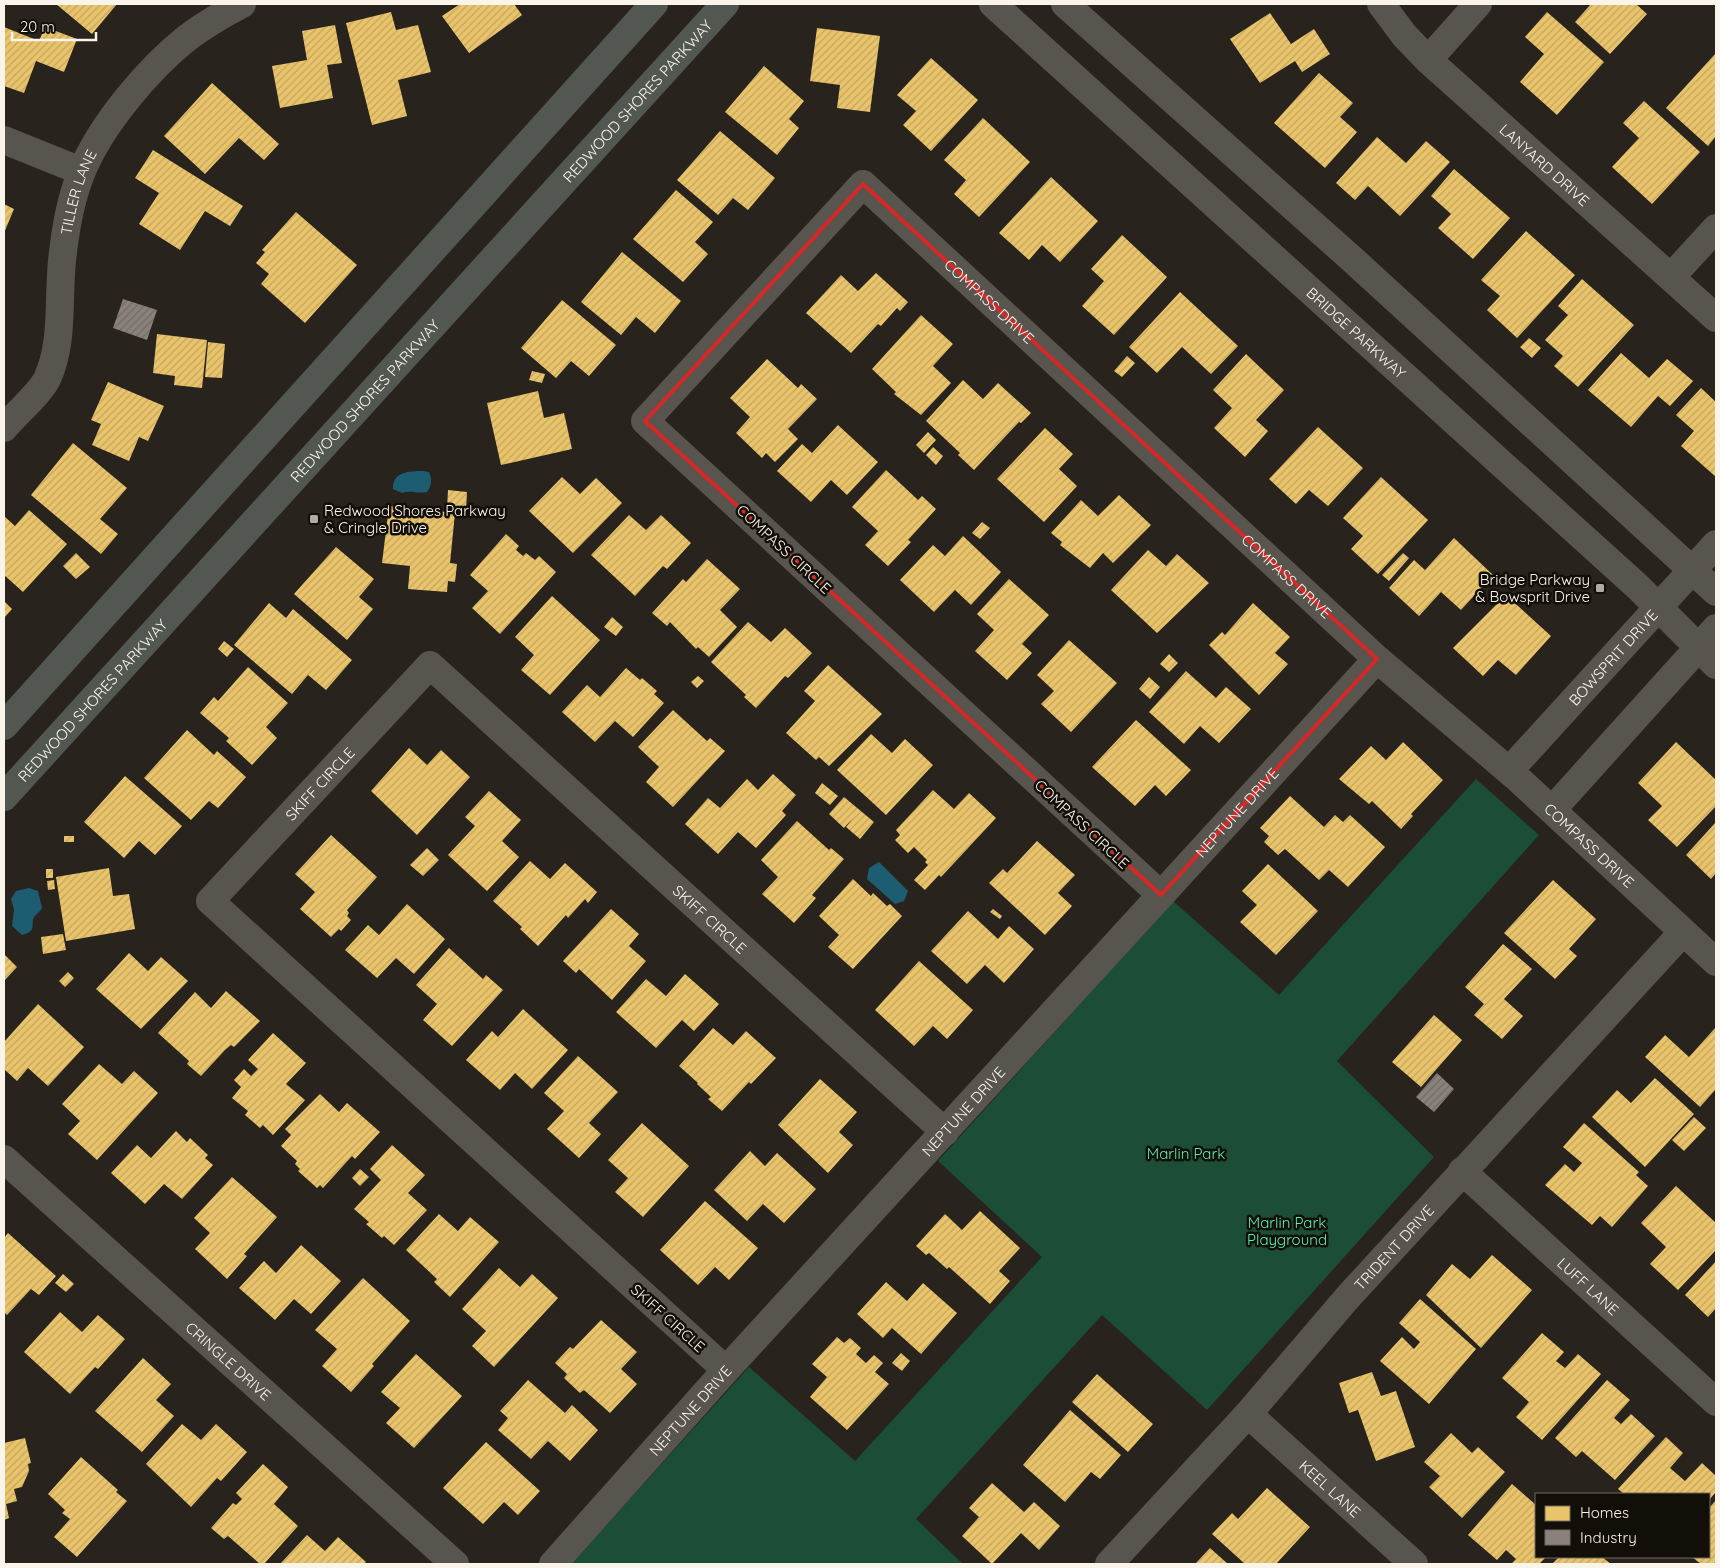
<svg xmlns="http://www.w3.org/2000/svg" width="1720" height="1568" font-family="Quicksand,sans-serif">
<defs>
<pattern id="homes-hatch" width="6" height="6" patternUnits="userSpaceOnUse" patternTransform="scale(1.25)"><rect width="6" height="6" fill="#e9c46a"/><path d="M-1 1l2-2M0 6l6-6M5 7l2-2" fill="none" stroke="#c2a561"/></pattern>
<pattern id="industry-hatch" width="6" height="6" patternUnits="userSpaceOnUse" patternTransform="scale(1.25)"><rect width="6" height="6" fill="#8a817c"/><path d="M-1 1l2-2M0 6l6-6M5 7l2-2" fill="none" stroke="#716b66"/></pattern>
</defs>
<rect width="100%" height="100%" fill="#28231c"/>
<path fill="#1b4d37" d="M1476 779 1539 835 1337 1061 1434 1157 1207 1410 1102 1315 916 1519 963 1564H571L749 1367 855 1461 1042 1257 938 1161 1173 901 1279 995Z"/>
<path fill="#1d5d72" d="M423 471 429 472C432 479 432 486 427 492 418 494 412 490 402 493L393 489C392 472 409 471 423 471Z
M879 862 908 891 904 901 895 904 867 879 869 868Z
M29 888 38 891 42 908C40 912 36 914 34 917 30 925 38 931 22 935L12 926 14 910 11 899 16 891Z"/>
<path fill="url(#homes-hatch)" d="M56 4H117L92 34Z
M460 4H514L522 15 469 53 442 16Z
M1591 4H1636L1647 14 1610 54 1575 22Z
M391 12 396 30 418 25 431 72 398 80 407 116 372 125 346 23Z
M1547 12 1604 62 1557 115 1520 82 1544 54 1525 37Z
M1270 13 1291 44 1314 29 1330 54 1302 72 1295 61 1260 83 1230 39Z
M335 25 342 63 327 65 333 98 280 108 272 66 307 60 302 31Z
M4 27 39 41 45 27 77 39 64 72 36 61 24 93 4 86Z
M817 28 880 36 870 112 837 108 840 85 810 81Z
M1715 54 1716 136 1708 146 1666 108Z
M931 58 978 100 931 151 903 125 916 111 897 95Z
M764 66 804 101 789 119 799 128 777 155 725 112Z
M1319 73 1353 103 1340 117 1357 132 1325 168 1274 123Z
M212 83 279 144 264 160 239 138 205 174 164 136Z
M1644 101 1700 152 1652 204 1612 167 1639 138 1623 123Z
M983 118 1030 162 979 217 954 194 966 180 944 160Z
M720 131 775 178 748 210 733 198 718 215 677 180Z
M1377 137 1406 163 1426 141 1450 162 1400 216 1368 186 1355 200 1336 183Z
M153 150 243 206 230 226 205 211 180 250 139 224 159 193 135 178Z
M1454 169 1510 218 1473 259 1438 228 1451 214 1431 196Z
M1051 177 1098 221 1060 262 1042 245 1029 260 999 233Z
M676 190 713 222 695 242 708 254 683 282 633 239Z
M4 204 14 209 4 233Z
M296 212 357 265 305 323 261 284 269 274 256 263 265 252 262 250Z
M1526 231 1575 275 1517 338 1487 310 1500 296 1481 280Z
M1122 235 1167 277 1114 335 1082 306 1104 281 1091 269Z
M622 252 681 301 655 333 636 317 621 335 581 302Z
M876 273 908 302 900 311 897 308 881 326 878 324 851 353 806 313 841 275 858 291Z
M1582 279 1634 325 1578 387 1554 366 1563 356 1545 340 1568 315 1558 306Z
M1180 292 1238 346 1211 374 1182 347 1157 373 1129 347Z
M562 300 616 345 589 376 571 361 556 378 521 348Z
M921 315 953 344 933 366 951 383 921 415 894 394 896 392 872 369Z
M157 334 207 340 202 388 174 385 175 376 153 373Z
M1529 338 1541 348 1532 358 1520 347Z
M208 342 225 344 222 378 205 377Z
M1621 353 1649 378 1667 359 1693 381 1670 406 1658 396 1631 427 1588 390Z
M1246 354 1284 390 1256 420 1268 431 1245 457 1214 428 1232 408 1213 390Z
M1127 356 1135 363 1122 377 1114 371Z
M767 359 798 388 801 384 817 399 788 429 798 439 775 462 766 453 762 458 736 433 750 417 730 398Z
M532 371 545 374 542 383 529 380Z
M963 380 983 399 998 383 1031 413 1021 423 1019 422 974 470 958 455 960 453 926 421Z
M108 382 164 406 148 441 139 437 129 461 92 445 101 424 91 420Z
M1701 388 1716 402V477L1681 446 1694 431 1676 415Z
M538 391 544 418 564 413 572 449 501 465 487 403Z
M838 425 878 462 847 495 831 480 811 502 777 471 802 444 812 453Z
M1318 427 1363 468 1328 506 1309 490 1296 504 1269 479Z
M1045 428 1073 454 1059 469 1077 486 1044 522 997 479Z
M928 432 936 440 924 453 916 445Z
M73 443 127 488 100 519 118 534 101 554 31 495Z
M933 447 943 456 936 465 926 455Z
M886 470 918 500 922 496 936 509 908 540 911 542 888 566 865 545 878 531 852 507Z
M562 477 580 494 596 478 622 503 573 553 529 511Z
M1381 477 1428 520 1378 574 1351 549 1363 536 1343 518Z
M448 490 467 492 466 510 447 509Z
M1119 495 1151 525 1113 563 1103 553 1090 568 1060 545 1062 542 1051 533 1081 500 1098 516Z
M389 506 455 513 450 563 457 564 455 582 448 581 447 592 408 589 410 566 382 563Z
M29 510 67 544 23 592 4 575V516L15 526Z
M629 515 646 530 661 515 691 543 667 569 663 566 635 596 591 555Z
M982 522 990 528 980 539 972 533Z
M506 534 519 546 516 550 523 556 526 553 535 560 539 556 556 572 500 634 472 608 488 591 470 575Z
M963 536 1001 572 971 605 955 590 934 612 900 580 933 545 945 556Z
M1454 538 1493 575 1461 610 1441 592 1419 616 1389 588 1414 560 1425 570Z
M336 547 374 579 359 597 373 609 347 640 294 594Z
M1148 550 1166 566 1177 554 1209 583 1157 633 1111 590Z
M76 553 90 567 76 579 63 566Z
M1403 553 1409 558 1389 581 1382 575Z
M707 559 740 589 720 610 737 627 709 657 698 647 696 649 670 622 667 626 652 613 683 579 686 582Z
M1009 579 1049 615 1022 644 1032 653 1007 680 975 651 994 630 977 614Z
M1506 595 1551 636 1516 675 1498 660 1483 676 1453 648Z
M552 596 600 640 550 695 521 670 534 655 515 637Z
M4 601 12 609 4 618Z
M269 603 286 618 293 609 352 660 326 690 308 675 292 694 234 645Z
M1253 603 1290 637 1275 653 1288 664 1259 695 1209 645 1222 632 1225 635Z
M612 617 623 627 616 636 604 627Z
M748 622 771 642 785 628 812 653 788 678 785 676 756 708 744 697 746 695 711 662Z
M1069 640 1117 683 1071 732 1041 704 1054 691 1037 675Z
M224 641 234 649 227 657 218 649Z
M1169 654 1178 663 1169 672 1160 664Z
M828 665 882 714 829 766 819 757 816 760 786 733 815 701 804 691Z
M248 667 288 703 266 727 277 738 252 765 226 741 229 738 200 713 214 697 218 701Z
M626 668 640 680 642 678 657 691 654 694 664 703 633 737 615 721 595 742 562 712 587 685 600 697Z
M1186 671 1216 698 1226 687 1251 709 1219 743 1200 726 1184 744 1149 712Z
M698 676 704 681 697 688 691 682Z
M1149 677 1160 687 1150 699 1139 689Z
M673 710 707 741 710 738 725 751 673 807 646 782 659 767 638 747Z
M1136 720 1191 770 1166 796 1155 785 1135 806 1092 767Z
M187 730 214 755 217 751 246 777 218 808 209 801 191 820 144 778Z
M871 734 892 753 905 739 933 765 886 815 837 770Z
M1403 742 1443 780 1411 814 1413 816 1401 829 1372 801 1369 804 1339 779 1371 746 1386 760Z
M1676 742 1716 780V806L1677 847 1648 820 1662 806 1638 783Z
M409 748 427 765 441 750 470 777 417 835 371 791Z
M773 774 796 795 782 811 786 815 756 848 738 832 718 854 685 824 708 798 720 808 747 779 758 790Z
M125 776 182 826 155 855 139 841 124 858 84 822Z
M822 783 838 796 830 805 815 793Z
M933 790 954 809 969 793 996 818 941 877 939 875 925 890 914 880 928 865 925 862 927 860 914 847 908 853 895 840 900 835 896 830Z
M489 791 521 820 502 841 519 857 487 891 448 855 475 826 465 817Z
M1290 796 1324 827 1335 815 1343 822 1350 815 1385 847 1348 887 1329 870 1319 880 1285 849 1278 855 1264 842 1269 836 1260 828Z
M844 797 874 822 860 839 846 827 853 818 844 828 829 814Z
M797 821 829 850 831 848 844 859 812 895 816 898 794 923 762 894 778 877 761 860Z
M1716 822V873L1711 879 1686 855Z
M331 835 377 877 347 910 349 913 347 916 351 920 341 931 339 929 331 937 300 909 315 892 295 874Z
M64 836H74V842H64Z
M1037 841 1075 875 1058 893 1072 906 1045 935 989 883 1003 869 1007 873Z
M427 848 439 860 423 876 410 865Z
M530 861 550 879 565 863 597 892 588 903 585 899 568 918 566 915 538 946 520 929 522 927 493 901Z
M1268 864 1318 911 1276 955 1240 922 1257 905 1242 891Z
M109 868 113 896 129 894 135 929 66 941 56 877Z
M46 869H53V878H46Z
M853 879 871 896 873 893 887 906 890 904 902 916 853 969 828 947 839 935 819 916Z
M54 880 55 889 48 890 47 881Z
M1553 880 1596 919 1569 949 1577 956 1555 979 1504 933Z
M407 904 445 939 414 974 396 958 377 978 345 950 368 925 379 935Z
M611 909 639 934 629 946 646 961 612 1000 579 969 576 973 563 961Z
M993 909 1002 916 1000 919 990 912Z
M968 911 998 939 1009 926 1034 949 1004 983 985 965 967 984 931 951Z
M63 934 66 950 43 954 41 937Z
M1503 944 1532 969 1504 999 1523 1016 1502 1039 1474 1015 1484 1004 1465 987Z
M449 948 483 979 486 975 503 990 452 1046 423 1020 437 1004 416 985Z
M129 953 148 971 161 957 188 981 141 1029 96 989Z
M4 954 17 967 4 981Z
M919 961 973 1010 947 1039 933 1026 914 1046 875 1010Z
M68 972 74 978 65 987 59 981Z
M685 974 719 1004 694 1031 682 1020 656 1048 616 1012 646 979 666 996Z
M226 991 260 1021 234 1047 231 1045 225 1050 201 1076 187 1064 189 1061 158 1033 195 992 211 1008Z
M38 1004 84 1047 48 1086 28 1068 17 1081 4 1069V1042Z
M523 1009 568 1050 532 1089 515 1073 500 1090 466 1060 492 1031 498 1037Z
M1434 1015 1462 1040 1421 1087 1392 1062Z
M1716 1027V1089L1700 1107 1645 1057 1665 1035 1689 1057Z
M713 1028 733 1045 746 1031 776 1058 751 1084 749 1082 722 1111 708 1099 711 1097 697 1084 698 1083 679 1066Z
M273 1033 306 1063 286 1084 305 1100 273 1135 263 1125 260 1128 245 1115 248 1111 232 1098 241 1087 234 1080 244 1069 251 1076 258 1069 248 1060Z
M578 1056 618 1092 589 1123 601 1134 579 1158 547 1129 564 1111 544 1093Z
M99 1064 122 1084 134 1071 158 1093 97 1160 68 1134 80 1121 62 1104Z
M1655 1078 1694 1114 1645 1167 1592 1117 1617 1090 1631 1103Z
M820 1079 857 1112 839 1132 853 1145 828 1173 778 1125Z
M320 1094 339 1112 347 1103 380 1132 355 1159 352 1156 323 1188 320 1185 317 1188 298 1171 300 1169 295 1164 297 1161 281 1146 291 1135 285 1129Z
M1694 1117 1706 1128 1684 1151 1672 1140Z
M642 1123 689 1166 643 1217 615 1192 628 1178 608 1160Z
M1584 1123 1639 1172 1636 1175 1648 1186 1612 1227 1600 1216 1592 1225 1545 1185 1565 1164 1574 1172 1582 1163 1563 1147Z
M176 1131 187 1142 190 1138 208 1155 205 1158 213 1165 182 1199 164 1184 145 1204 111 1173 137 1145 151 1158Z
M392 1145 425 1175 408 1193 427 1210 394 1245 384 1236 382 1238 366 1224 369 1222 354 1209 381 1180 370 1169Z
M750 1151 765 1166 777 1153 816 1189 784 1223 763 1204 747 1221 714 1190Z
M360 1169 369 1177 360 1186 352 1178Z
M232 1177 277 1217 244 1254 247 1256 227 1279 195 1249 210 1233 194 1218Z
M1676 1186 1716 1223V1250L1678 1290 1650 1264 1666 1247 1641 1223Z
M705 1201 758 1248 729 1280 715 1267 698 1285 660 1250Z
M980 1211 1020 1248 999 1271 1010 1281 990 1304 949 1267 947 1269 929 1253 926 1255 916 1246 945 1214 962 1230Z
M439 1214 458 1231 470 1217 499 1242 450 1297 434 1282 437 1279 406 1250Z
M8 1233 56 1276 39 1295 31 1289 7 1315 4 1312V1238Z
M301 1245 341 1281 311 1314 294 1299 275 1320 239 1288 264 1261 276 1273Z
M1492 1255 1532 1290 1481 1348 1426 1295 1452 1264 1470 1279Z
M1716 1261V1308L1708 1317 1685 1295Z
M499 1268 520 1287 532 1274 558 1298 494 1367 472 1346 486 1331 462 1309Z
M63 1274 74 1284 66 1292 55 1283Z
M363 1278 410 1321 372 1364 374 1366 351 1392 322 1366 337 1349 315 1330Z
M886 1282 907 1301 923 1283 957 1313 921 1354 892 1328 883 1338 857 1314Z
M1420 1299 1476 1349 1429 1404 1380 1361 1402 1337 1414 1349 1420 1342 1399 1323Z
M60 1312 82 1332 98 1315 125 1339 98 1369 95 1367 70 1394 24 1352Z
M601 1320 637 1352 621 1369 637 1384 610 1413 584 1390 580 1393 564 1378 567 1374 555 1363 570 1347 573 1349Z
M1542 1333 1564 1352 1556 1361 1565 1368 1578 1354 1601 1374 1542 1440 1516 1417 1529 1402 1502 1378Z
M837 1337 844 1343 850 1338 861 1348 856 1354 866 1363 874 1355 883 1363 875 1372 889 1384 847 1430 810 1397 827 1377 812 1364Z
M901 1353 910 1361 902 1371 892 1363Z
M416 1354 462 1396 414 1448 386 1423 400 1408 381 1392Z
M143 1358 171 1384 156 1400 174 1416 142 1452 95 1411Z
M1372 1372 1381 1396 1396 1391 1415 1447 1376 1461 1358 1410 1349 1413 1339 1383Z
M1097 1374 1153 1424 1128 1452 1072 1402Z
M528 1380 565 1413 572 1405 598 1430 570 1461 548 1441 531 1459 498 1430 508 1418 500 1411Z
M1607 1380 1630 1400 1614 1418 1621 1424 1631 1414 1655 1436 1615 1480 1582 1451 1576 1457 1555 1438Z
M1070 1410 1121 1455 1100 1479 1091 1472 1065 1502 1023 1465Z
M182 1424 201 1440 216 1424 247 1452 221 1481 217 1478 191 1507 146 1464Z
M1451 1433 1472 1453 1478 1447 1505 1472 1462 1518 1429 1487 1440 1476 1424 1462Z
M1666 1437 1683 1453 1670 1468 1685 1481 1702 1463 1716 1476V1492L1709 1500V1494H1624L1618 1489Z
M25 1438 31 1463 28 1464 29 1471 22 1487 14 1489 17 1501 6 1504 9 1518 4 1520V1443Z
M486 1442 540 1491 518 1515 504 1502 483 1524 443 1488Z
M81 1457 118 1490 116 1492 127 1501 77 1557 54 1537 70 1519 62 1513 65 1510 48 1494Z
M263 1464 288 1487 274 1504 298 1526 264 1564H260L228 1536 224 1539 211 1528 233 1503 236 1505 242 1499 236 1493Z
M992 1483 1024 1512 1034 1502 1060 1526 1039 1550 1021 1533 992 1564 962 1536 979 1517 969 1508Z
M1512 1484 1536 1505V1557H1546L1539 1564H1511L1516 1559 1506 1550 1497 1560 1468 1535Z
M1267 1488 1310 1527 1276 1564H1245L1212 1534 1232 1513 1238 1519Z
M1716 1500V1564H1701L1692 1557H1709V1508Z
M307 1535 325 1551 338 1537 366 1562 364 1564H280Z
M1210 1548 1228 1564H1195Z
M1559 1557H1602L1611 1564H1552Z"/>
<path fill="url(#industry-hatch)" d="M123 299 157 310 147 340 113 328Z
M1437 1073 1454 1089 1434 1112 1416 1097Z"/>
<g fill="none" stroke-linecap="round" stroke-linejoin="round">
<g stroke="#58544e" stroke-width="28">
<path id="s1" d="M993 4 1638 587 1716 665"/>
<path d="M1065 4 1353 260 1716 592"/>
<path id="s2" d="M1381 4 1404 35 1428 60 1716 318"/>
<path d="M1428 60 1478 4"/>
<path d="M4 140 81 171"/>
<path d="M1672 276 1716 228"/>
<path id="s3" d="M4 428C14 416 41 392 47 379 65 340 57 294 63 252 66 226 72 195 82 171 101 125 148 69 187 38 204 25 223 14 242 4"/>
<path id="s4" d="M1509 771 1716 544"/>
<path d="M1552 810 1716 628"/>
<path id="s5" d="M1161 895 645 421 863 184 1377 659 1515 776 1716 962"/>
<path id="s6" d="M4 1159 455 1564"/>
<path id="s7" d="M1462 1171 1716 1402"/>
<path id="s8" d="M726 1370 210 901 430 665 945 1132"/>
<path id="s9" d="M1248 1414 1414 1564"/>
<path id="s10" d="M553 1564 726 1370 1377 659"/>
<path id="s11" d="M1109 1564 1248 1414 1348 1297 1683 932"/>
</g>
<g stroke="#525752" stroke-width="28">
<path d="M4 726 654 4"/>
<path id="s12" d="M4 797 725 4"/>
</g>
</g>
<path fill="none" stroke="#d62828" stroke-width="4" stroke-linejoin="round" d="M863 184 1377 659 1161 895 645 421Z"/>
<g fill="#b0aba3" stroke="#120e08" stroke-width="2">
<rect x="309" y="514" width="10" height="10" rx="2.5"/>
<rect x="1595" y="583" width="10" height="10" rx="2.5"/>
</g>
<g text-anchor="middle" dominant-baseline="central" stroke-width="5" stroke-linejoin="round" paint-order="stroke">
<g font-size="15" fill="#faf4eb" stroke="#120e08">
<text stroke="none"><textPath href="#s12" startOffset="941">REDWOOD SHORES PARKWAY</textPath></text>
<text stroke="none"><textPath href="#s2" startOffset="230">LANYARD DRIVE</textPath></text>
<text stroke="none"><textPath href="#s3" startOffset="256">TILLER LANE</textPath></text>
<text stroke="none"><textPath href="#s5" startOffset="1195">COMPASS DRIVE</textPath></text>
<text stroke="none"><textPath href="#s1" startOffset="490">BRIDGE PARKWAY</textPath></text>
<text stroke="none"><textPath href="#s12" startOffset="536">REDWOOD SHORES PARKWAY</textPath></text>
<text transform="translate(784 549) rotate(43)">COMPASS CIRCLE</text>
<text stroke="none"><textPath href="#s5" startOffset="1600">COMPASS DRIVE</textPath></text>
<text stroke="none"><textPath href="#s4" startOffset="154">BOWSPRIT DRIVE</textPath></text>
<text stroke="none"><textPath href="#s12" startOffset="131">REDWOOD SHORES PARKWAY</textPath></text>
<text stroke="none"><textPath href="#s8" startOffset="858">SKIFF CIRCLE</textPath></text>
<text stroke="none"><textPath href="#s10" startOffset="1016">NEPTUNE DRIVE</textPath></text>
<text transform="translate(1082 824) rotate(43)">COMPASS CIRCLE</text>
<text stroke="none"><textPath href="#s5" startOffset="2005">COMPASS DRIVE</textPath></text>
<text stroke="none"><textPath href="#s8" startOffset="1398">SKIFF CIRCLE</textPath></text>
<text stroke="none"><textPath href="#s10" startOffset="611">NEPTUNE DRIVE</textPath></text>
<text stroke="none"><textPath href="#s11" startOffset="426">TRIDENT DRIVE</textPath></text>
<text stroke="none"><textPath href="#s7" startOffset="171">LUFF LANE</textPath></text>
<text transform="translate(668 1318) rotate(42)">SKIFF CIRCLE</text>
<text stroke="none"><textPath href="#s6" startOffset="302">CRINGLE DRIVE</textPath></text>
<text stroke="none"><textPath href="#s10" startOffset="206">NEPTUNE DRIVE</textPath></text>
<text stroke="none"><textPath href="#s9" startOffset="111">KEEL LANE</textPath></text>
</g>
<g font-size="15" fill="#faf4eb" stroke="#120e08" text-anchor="start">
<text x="324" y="510">Redwood Shores Parkway<tspan x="324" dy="17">&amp; Cringle Drive</tspan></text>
<text x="1590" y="579" text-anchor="end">Bridge Parkway<tspan x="1590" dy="17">&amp; Bowsprit Drive</tspan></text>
</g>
<g font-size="15" fill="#5af2b1" stroke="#120e08">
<text x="1186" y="1153">Marlin Park</text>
<text x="1287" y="1222">Marlin Park<tspan x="1287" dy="17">Playground</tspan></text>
</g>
</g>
<rect width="1720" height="1568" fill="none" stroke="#faf4eb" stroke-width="10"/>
<rect x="1535" y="1493" width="175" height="65" fill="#120e08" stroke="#6f6a63"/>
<rect x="1545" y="1506" width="25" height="15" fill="#e9c46a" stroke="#6f6a63"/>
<text x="1580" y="1518" font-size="15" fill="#faf4eb">Homes</text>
<rect x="1545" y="1530" width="25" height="15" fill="#8a817c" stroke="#6f6a63"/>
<text x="1580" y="1543" font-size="15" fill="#faf4eb">Industry</text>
<path d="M12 32v8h84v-8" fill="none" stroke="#faf4eb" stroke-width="2.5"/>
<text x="20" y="32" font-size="15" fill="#faf4eb" stroke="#120e08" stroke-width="4" paint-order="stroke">20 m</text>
</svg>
